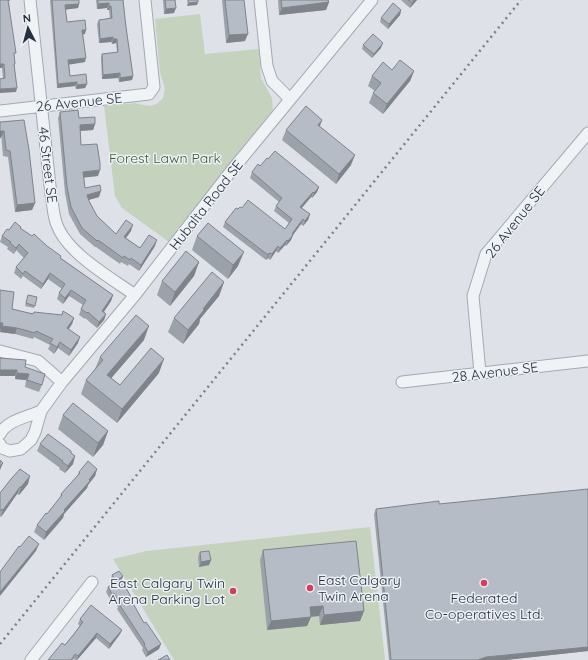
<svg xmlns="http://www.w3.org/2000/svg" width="588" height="660" font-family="Quicksand,sans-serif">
<rect width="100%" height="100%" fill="#dee2e8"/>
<path fill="#c5d2be" d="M200 14 205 54 259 49 261 78 272 98 273 110 169 242 122 208 115 196 104 106 135 103 143 105 151 106 157 104 163 98 165 89 160 72 155 19Z
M370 527 385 660H174L113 559 147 551Z"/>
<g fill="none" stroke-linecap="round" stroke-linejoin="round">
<g stroke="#a3a9b2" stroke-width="13">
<path id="minor" d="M30 0 51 195C53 204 53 216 57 225 67 253 111 278 135 295
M260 0 267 66 272 81 290 99
M0 111 149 94 154 87 145 0
M0 351 38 361 62 382
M480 373 473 296 486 254 588 133
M402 382 588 361
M0 434C7 420 28 417 41 411
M0 444 2 448 10 451 21 449 31 440 35 432 41 411 62 382 135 295 228 175 372 0
M31 660 92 582"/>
</g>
<use href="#minor" stroke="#f0f3f6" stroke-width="11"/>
<path stroke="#768392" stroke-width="2.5" stroke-dasharray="2 4" stroke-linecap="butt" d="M0 644 521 0"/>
</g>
<path fill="#9ca2a9" d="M50 0H79V4L78 8 65 9 67 22 85 34H83L85 62 69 64 70 76 87 84 85 88 76 89 75 86 57 88Z
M96 0H123L126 27 133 76 132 80 119 82 118 78 102 79 101 58 102 54 117 52 116 43 112 44 111 42 99 43 97 24 99 20 110 19 109 10H107V8L97 9Z
M163 0H175L174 13 164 14Z
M222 0H244L245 41 226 43Z
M278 0H328L329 2 326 10 279 15Z
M401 0H417L410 8Z
M9 2 14 57 16 92 3 79 2 68Z
M401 10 400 15 388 29 380 22 381 18Z
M363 45 381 48 372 58 362 49Z
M392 70 414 71 410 81 383 114 369 103 373 93 375 91 368 86 372 76Z
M60 112 95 124 93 130 80 131 81 145 98 176 84 177 85 188 99 197 88 200 89 201 97 216 116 234 131 231 126 238 140 248 155 246 139 271 129 264 128 266 121 262 120 264 96 247H95L80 234 69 214 65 193 58 118Z
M0 122 35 203 32 210 15 212 8 157 3 156Z
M320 127 351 165 336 184 282 140 286 130Z
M260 166 319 187 317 192 312 198 311 197 302 208 310 214 308 220 303 226 301 224 293 235 291 240 286 246 285 245 278 253 276 251 270 260 268 258 266 260 223 227 225 222 238 209 285 229 289 223 274 211 276 206 279 202 250 178 252 172Z
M21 227V229L61 258 113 295 111 301 104 312 106 314 104 320 97 328 85 318V319L79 315 81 309 83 305 69 296 63 304 57 299 59 293 62 289 48 279 41 289 23 276 21 279 14 273 16 267 24 258 16 250 14 254 7 249 8 247 0 242 2 236Z
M197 236 238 266 228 279 192 250Z
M199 262 194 276 170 306 157 295 162 281Z
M224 282 219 296 200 319 199 324 183 344 168 332 174 318Z
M0 290 12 309 33 314 61 315 63 311 74 318 72 324 69 329 78 343 69 356 58 348 54 354 48 349 50 345 34 337 33 339 15 334 0 332Z
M28 295 37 297 34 308 25 306Z
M144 340 111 378 120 385 159 373 117 423 81 394 86 380 95 369 100 357Z
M0 358 25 367 42 385 39 392 25 387 26 380 15 379V376H0Z
M63 415 108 431 103 445 93 457 58 429Z
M40 444 71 453 75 456 73 464 65 473 59 469 60 468 37 451Z
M97 469 95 476 88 485 87 488 64 514 63 518 44 540 34 532 37 525 47 514 60 498 61 494 77 476 79 472Z
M11 479 28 484 19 495 17 494 1 517 0 516V493Z
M588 489V651L505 660H389L374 514 376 509 439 504Z
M263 550 364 611 360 621 320 625 319 616 311 617 307 626 267 630 260 560Z
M200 552 211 560 209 565 199 567 198 557Z
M112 575 123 576 121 579 130 599 159 649 146 657 142 650 143 648 117 609 118 607 112 598 110 599 106 592 108 587 115 583 111 578Z
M80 619 122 630 120 634 109 649 96 638 77 660H75L74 659 72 660H48L65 645 80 626 78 624Z"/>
<path fill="#7f848a" d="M414 0H417L410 8 412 3Z
M198 2 197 5 187 6 188 3Z
M329 2 326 10 279 15 282 8Z
M109 3 107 8 97 9 98 4Z
M79 4 78 8 63 10 65 5Z
M109 6H111L109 10H107Z
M176 8 174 13 164 14 166 9Z
M401 10 400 15 388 29 389 24Z
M82 30H86L85 34 81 35Z
M248 34 245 41 226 43 229 35Z
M113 37 111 42 99 43 100 39Z
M113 39H117L116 43 112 44Z
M383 43 381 48 372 58 374 54Z
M86 58 85 62 67 65 68 60Z
M0 64H4L2 68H0Z
M414 71 410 81 383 114 387 104Z
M120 73 118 78 102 79 103 75Z
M133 76 132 80 119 82 120 78Z
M77 82 75 86 57 88 58 84Z
M87 84 85 88 76 89 77 85Z
M17 88 16 92 0 93V89Z
M322 120 319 129 318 125Z
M95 124 93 130 78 131 80 125Z
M0 131H4L1 138H0Z
M355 155 351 165 336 184 339 174Z
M100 170 98 176 81 178 83 172Z
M319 187 317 192 312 198 314 193Z
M101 191 99 197 85 201 87 195Z
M313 192 311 197 298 212 300 207Z
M35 203 32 210 15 212 17 205Z
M310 214 308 220 303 226 305 221Z
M303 219 301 224 290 239 292 234Z
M133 225 131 231 122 243 124 237Z
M293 235 291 240 286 246 288 241Z
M157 240 155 246 139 271 141 265Z
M287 240 285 245 278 253 280 248Z
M19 244 14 254 16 248Z
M278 246 276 251 270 260 272 254Z
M244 252 238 266 228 279 233 265Z
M269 253 268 258 266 260 268 255Z
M199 262 194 276 170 306 175 292Z
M50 273 48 279 41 289 43 284Z
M224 282 219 296 200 319 199 324 183 344 188 330 203 309Z
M71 290 69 296 63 304 65 298Z
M113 295 111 301 100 317 102 311Z
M106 314 104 320 97 328 99 322Z
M74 318 72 324 65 334 67 328Z
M0 323H3L1 329H0Z
M2 326 17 328 15 334 0 332Z
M149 326 144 340 102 389 107 375Z
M80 337 78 343 69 356 71 350Z
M60 342 58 348 54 354 57 347Z
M164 359 159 373 117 423 122 409Z
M0 370H17L15 376H0Z
M17 373 29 374 26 380 15 379Z
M108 431 103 445 93 457 98 443Z
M75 456 73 464 65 473 68 466Z
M3 463 0 470V466Z
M97 469 95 476 88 485 87 488 64 514 63 518 44 540 46 532Z
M30 476 28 484 19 495 21 487Z
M20 487 17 494 1 517 3 510Z
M39 544 36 551 0 596V592Z
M211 560 209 565 199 567 201 562Z
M123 576 122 579 115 583 116 581Z
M114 593 112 598 110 599 112 594Z
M323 606 319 616 306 617 310 607Z
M364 611 360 621 320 625 324 615Z
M311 617 307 626 267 630 271 621Z
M122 630 120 634 109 649 110 644Z
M97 633 96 638 77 660 78 656Z
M161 644 159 649 146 657 148 652Z
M588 647V651L505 660H478L486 657Z"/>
<path fill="#b5bcc5" stroke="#7f848a" d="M0 0H10H8L16 53H14L15 64H14L17 88 0 89V79L5 78 4 64H0Z
M52 0H79V4L65 5 67 22 85 20 86 30H82L86 58 68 60 70 76 86 74 87 84 77 85V82L58 84Z
M98 0H123L126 27 133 76 120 78V73L103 75 102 54 118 52 117 39H113V37L100 39 99 20 112 18 111 6H109V3L98 4Z
M165 0H175L176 8 166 9Z
M188 0H198V2L188 3Z
M225 0H244L248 34 229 35Z
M281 0H328L329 2 282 8Z
M408 0H414L412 3Z
M393 3 401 10 389 24 381 18Z
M373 34 383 43 374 54 363 45Z
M400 60 414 71 387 104 373 93 381 83 372 76 383 62 392 70Z
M306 106 322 120 318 125 355 155 339 174 286 130Z
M78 110 79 118 95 117V124L80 125V126L81 145 97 144 100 163V170L83 172 85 188 100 185 101 191 87 195 89 201 97 216 116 234 126 220 133 225 124 237 140 248 149 235 157 240 141 265 131 258 130 260 124 256 123 258 98 240 97 241 82 228 71 207 67 187 60 112Z
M24 120 29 150 35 203 17 205 10 151 6 150 4 131H0V122Z
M275 151 319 187 314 193 313 192 300 207 310 214 305 221 303 219 292 234 293 235 288 241 287 240 280 248 278 246 272 254 269 253 268 255 225 222 236 208 238 209 240 207 242 208 248 200 285 229 292 219 276 206 282 198 252 172 258 164 260 166 267 158 268 159Z
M15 222 21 227 20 228 32 236 34 234 47 246 61 256 60 258 113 295 102 311 106 314 99 322 88 312 87 313 81 309 86 300 71 290 65 298 59 293 65 284 50 273 43 284 25 271 23 274 16 267 28 253 19 244 16 248 10 243 11 242 2 236 7 229 9 230Z
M208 223 244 252 233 265 197 236Z
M186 251 199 262 175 292 162 281Z
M212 272 224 282 203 309 204 310 188 330 174 318Z
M0 290 14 292 12 309 33 314 34 312 62 315 63 311 68 314 74 318 67 328 80 337 71 350 60 342 57 347 50 343 53 339 36 331 35 333 17 328 2 326 3 323H0Z
M28 295 37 297 35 306 26 303Z
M136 315 149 326 107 375 120 385 151 348 164 359 122 409 86 380 103 360 100 357Z
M0 358 26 360 25 367 45 374 42 385 27 380 29 374 17 373V370H0Z
M73 403 108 431 98 443 63 415Z
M48 434 71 451V453L75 456 68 466 62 462 63 461 40 444Z
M0 460 3 463 0 466Z
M88 461 97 469 89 480 90 481 64 510 65 511 46 532 37 525 46 513 47 514 62 495 61 494 80 473 79 472Z
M20 469 30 476 21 487H20L3 510 2 509 0 511V493L11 479Z
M588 489V647L486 657 478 660H391L376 509 439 501V504Z
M29 536 39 544 0 592V572L19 546 20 547Z
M356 541 364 611 324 615 323 606 310 607 311 617 271 621 263 550Z
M209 551 211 560 201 562 200 552Z
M119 571 123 576 116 581 112 575Z
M121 579 131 597 130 598 144 623 146 622 161 644 148 652 144 645 145 644 119 604 120 603 114 593 112 594 108 587Z
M91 605 122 630 110 644 97 633 78 656 75 654 71 660H48L62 643 65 645 74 634 83 622 80 619Z
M167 655 170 660H158Z"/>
<g fill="#d33d5e" stroke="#edf1f5" stroke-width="1.5">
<circle cx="484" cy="583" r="4"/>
<circle cx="310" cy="588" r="4"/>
<circle cx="233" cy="591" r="4"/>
</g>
<g text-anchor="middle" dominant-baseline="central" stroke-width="3" stroke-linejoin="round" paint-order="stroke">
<g font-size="14" fill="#26313f" stroke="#edf1f5">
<text transform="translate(79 102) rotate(-6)">26 Avenue SE</text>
<text transform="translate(48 165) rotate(83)">46 Street SE</text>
<text transform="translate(206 205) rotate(-52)">Hubalta Road SE</text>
<text transform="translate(515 222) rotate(-52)">26 Avenue SE</text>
<text transform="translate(495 372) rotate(-7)">28 Avenue SE</text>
</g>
<g font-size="14" fill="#3e5b33" stroke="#edf1f5">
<text x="165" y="158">Forest Lawn Park</text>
</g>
<g font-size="14" fill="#26313f" stroke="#edf1f5" text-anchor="start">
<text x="318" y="580">East Calgary<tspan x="318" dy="16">Twin Arena</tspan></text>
<text x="225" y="583" text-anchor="end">East Calgary Twin<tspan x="225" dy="16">Arena Parking Lot</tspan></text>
<text x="484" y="598" text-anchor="middle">Federated<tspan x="484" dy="16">Co-operatives Ltd.</tspan></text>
</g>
</g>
<g transform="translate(28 28) rotate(354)" stroke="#edf1f5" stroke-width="3" paint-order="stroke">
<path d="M0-3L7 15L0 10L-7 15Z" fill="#26313f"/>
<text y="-6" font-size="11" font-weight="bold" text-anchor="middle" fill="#26313f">N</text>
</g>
</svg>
